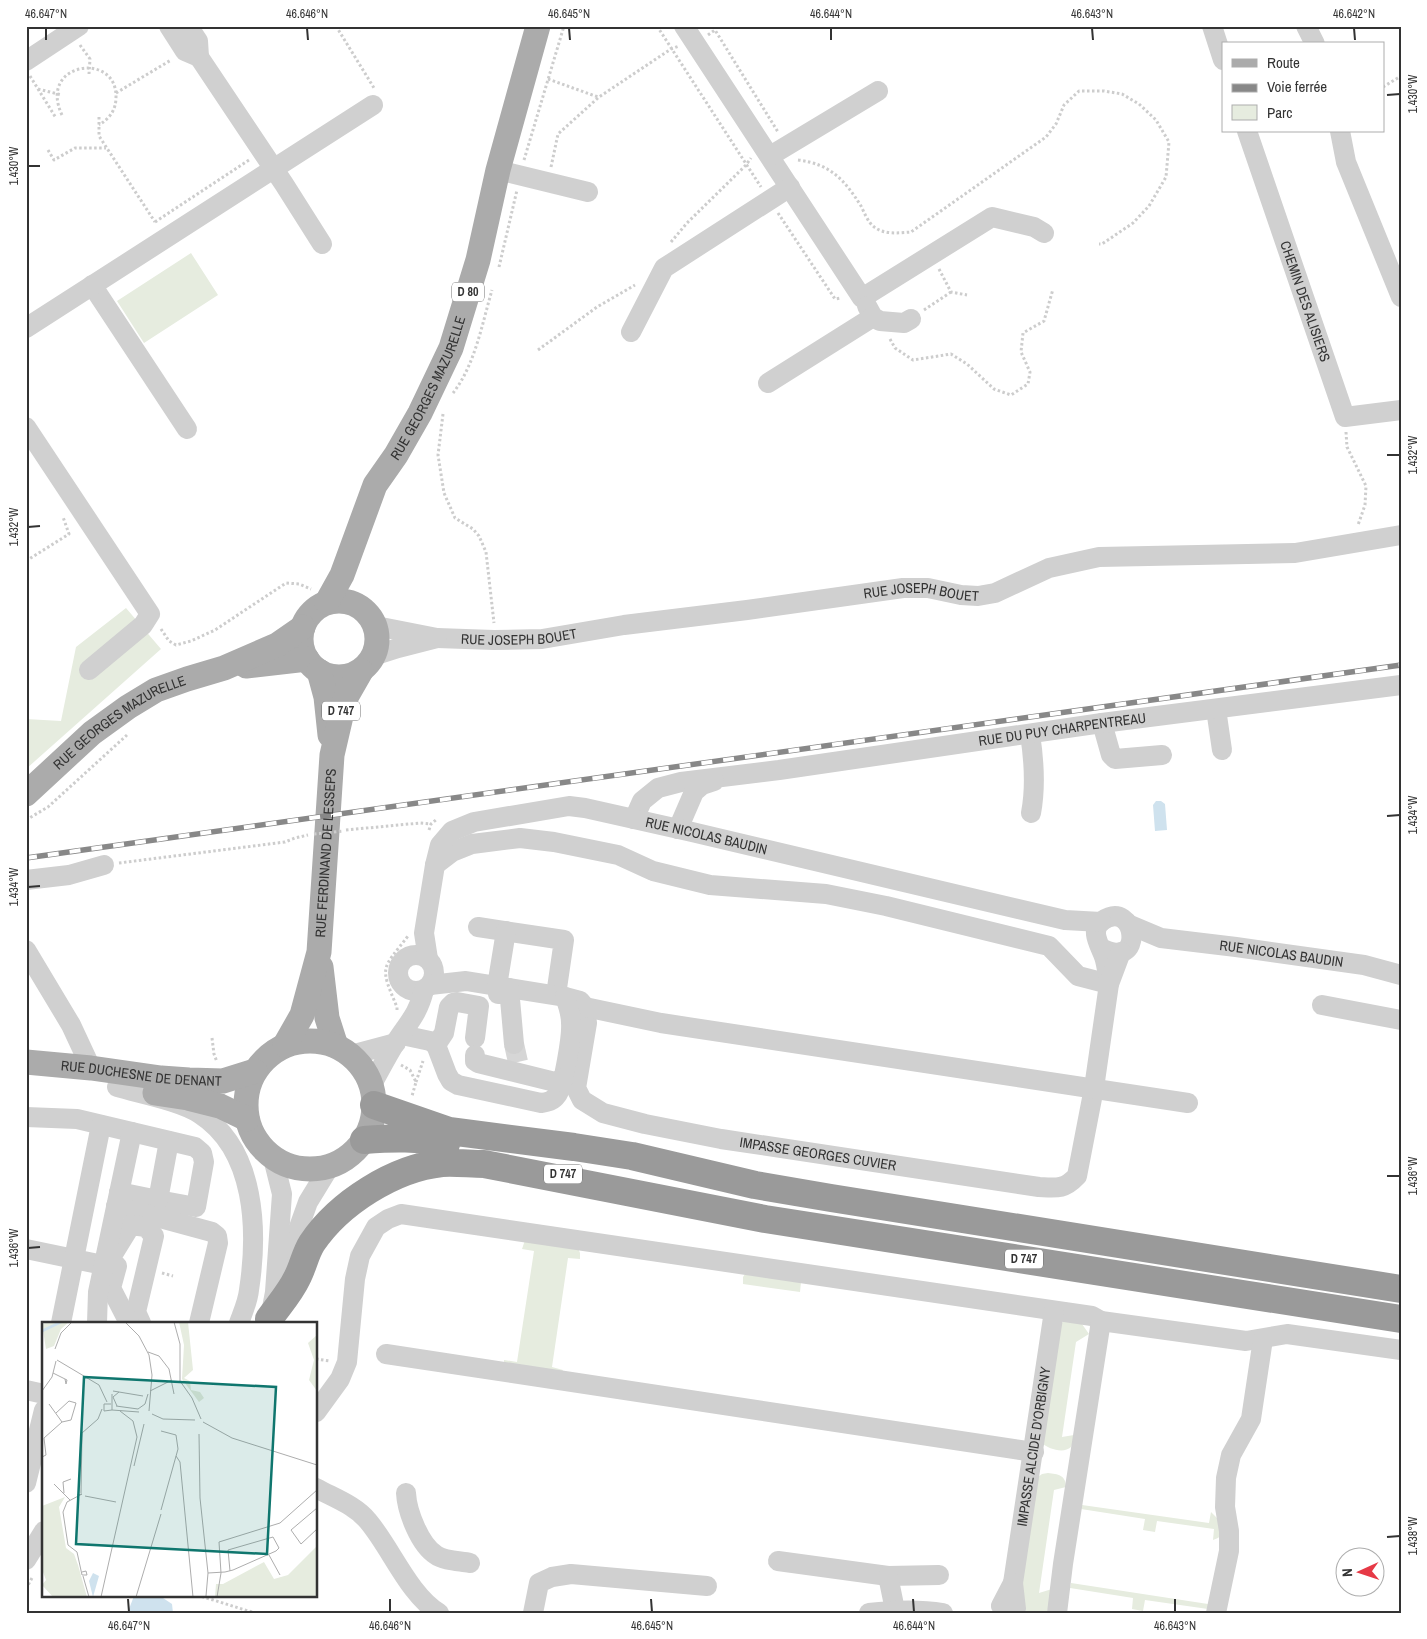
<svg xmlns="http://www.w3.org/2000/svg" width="1427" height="1639" font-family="'Archivo Narrow',sans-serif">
<rect width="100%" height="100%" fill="#fff"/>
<path fill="#e6ecdf" d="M191 253 218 295 144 343 117 301Z
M126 608 161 649 26 769V719L61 721 76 647Z
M525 1240 578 1248 580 1253V1259L568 1258 552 1367 563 1370 561 1374 504 1363V1360L517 1362 534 1251 522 1249Z
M745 1274 801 1282 800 1292 743 1284V1277Z
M1065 1321 1082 1324 1089 1334 1076 1342 1062 1437 1074 1435C1073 1439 1073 1444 1071 1447 1064 1454 1048 1449 1042 1443L1061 1323Z
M1048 1473C1058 1474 1066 1475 1066 1487L1054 1490 1039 1593 1052 1589 1047 1613H1027L1020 1598 1038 1477 1042 1474Z
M1082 1505 1209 1523 1211 1512 1218 1519 1221 1535 1218 1538 1213 1540 1214 1529 1157 1521 1155 1532 1143 1530 1145 1519 1081 1509Z
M1071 1583 1208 1604V1609L1145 1600 1143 1611 1132 1609 1133 1598 1070 1588Z"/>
<path fill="#cfe2ee" d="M1156 801H1161L1165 804 1167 830 1155 831 1153 805Z
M154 1595 160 1596 172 1604 173 1613H131L129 1609 134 1596Z"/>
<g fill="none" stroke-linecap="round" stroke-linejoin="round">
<path stroke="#d6d6d6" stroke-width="20" stroke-dasharray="20 10" stroke-linecap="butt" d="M514 1044 518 1062"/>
<path stroke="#cdcdcd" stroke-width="3" stroke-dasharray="2.5 2.5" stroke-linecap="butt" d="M336 26 374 88
M657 26 761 187
M708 35 715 30 778 132
M80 45 90 59 89 74
M30 76 56 118
M548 79 598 97
M1383 87 1401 76
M38 89 62 95
M116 93 171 60
M62 115C37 62 117 51 116 97 116 110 110 118 99 125
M99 117V136L155 222
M48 150 54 160 75 148H106
M524 160 564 26
M798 160C830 164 844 179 861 206 864 212 868 222 873 226 883 235 899 233 911 232L1046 137 1056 124 1064 105 1079 91H1104L1122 94 1139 104 1156 120 1169 142 1166 177 1149 206 1133 223 1102 244H1099
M551 167 558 134 599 97 671 49 679 46
M778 213 835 299 841 298
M155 222 249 160
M671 242 687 223 746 165 751 158
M499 267 517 190
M939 269 951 292 967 295
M924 310 951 292
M890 339 895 348 913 360 951 354 967 364 994 389 1011 395 1028 384 1030 372 1021 352 1023 333 1044 321 1053 289
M538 350 597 307 635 285
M453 393C475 365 482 324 492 290
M443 414 438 455 444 493 455 518 473 529 479 536 486 552 494 623
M1346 432 1347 447 1366 486 1365 505 1358 525
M26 561 69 534 63 517
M161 629 169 641 176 645 191 641 215 630 286 583 299 584 311 589
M26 820 48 807 127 735
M346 830 420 823 431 824
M429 830 431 824 437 819
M119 863 285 842 295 838 308 835
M397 1010V1007C379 965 382 970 408 936
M212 1038 214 1054 217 1062
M401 1065 410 1070 416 1082 412 1096
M416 1082 423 1061
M162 1273 173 1276
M316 1359 330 1361
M26 1589 33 1576
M197 1595 255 1613"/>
<g stroke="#d0d0d0" stroke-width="20">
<path d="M169 26 185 51 199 57 198 41 188 26"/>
<path d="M684 26 862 298 992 217 1034 227 1044 233"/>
<path d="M1212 26 1223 60"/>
<path d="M1306 26 1315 44"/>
<path d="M199 57 284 184 322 244"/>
<path d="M26 61 79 26"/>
<path id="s1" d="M1247 131 1345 417 1401 410"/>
<path d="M1340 131 1346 162 1401 297"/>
<path d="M770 156 878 91"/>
<path d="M498 170 588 192"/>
<path d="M92 285 187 429"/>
<path d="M867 306 873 317 880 321 904 323 911 319"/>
<path d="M26 328 373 105"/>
<path d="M631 332 664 268 790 187"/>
<path d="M768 383 873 317"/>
<path d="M26 427 150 614 143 625 89 670"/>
<path id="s2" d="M437 638 494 640 542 639 624 625 747 610 903 588H928L961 595 978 596 995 593 1049 568 1099 557 1295 553 1401 535"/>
<path d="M373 656 398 648 437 638 376 626"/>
<path d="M1216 709 1222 750"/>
<path d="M1102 723 1111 755 1115 759 1162 755"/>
<path d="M1030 734C1034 760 1036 787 1031 813"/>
<path id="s3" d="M634 819 642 801 658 788 681 782 779 770 1102 723 1401 685"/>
<path d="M678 829 694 792 702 785 714 781"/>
<path d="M435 865 452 852 472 844 520 838 554 842 618 855 653 871 710 885 826 894 886 906 1049 946 1078 976 1109 984"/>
<path d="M26 880 69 875 104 865"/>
<path id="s4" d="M1130 925 1161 938 1236 947 1364 965 1401 975"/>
<path d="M478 927 564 940 556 995"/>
<path d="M1100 947C1146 974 1137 897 1102 921 1088 931 1102 948 1105 960 1107 968 1108 976 1109 983"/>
<path d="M26 950 71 1025 91 1068"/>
<circle cx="416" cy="973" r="18"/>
<path id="s5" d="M428 959 424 933 435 865 440 845 452 831 474 822 569 806 585 808 692 832 1065 920 1101 922"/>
<path id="s6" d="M430 985 466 981 565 997 580 1001 585 1007 587 1023 576 1088 582 1100 603 1113 645 1124 721 1139 1039 1187C1056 1188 1064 1190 1077 1176L1094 1088 1109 984 1121 952"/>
<path d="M497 986 506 931"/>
<path d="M498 994 509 988 514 1044"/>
<path d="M1322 1005 1401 1020"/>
<path d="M585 1007 661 1023 1188 1103"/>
<path d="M402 1035 430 1041 436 1045 447 1074 451 1081 458 1085 541 1103C548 1102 553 1101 557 1095 564 1086 572 1035 571 1023 571 1014 568 1005 565 997"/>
<path d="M436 1045 444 1033 449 1007 453 1003 457 1002 479 1006 475 1038"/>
<path d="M351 1055 396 1043"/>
<path d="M475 1055V1061L478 1063 555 1082 564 1078"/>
<path d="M371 1086C379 1072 386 1058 394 1045 407 1024 418 1015 424 990"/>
<path d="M117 1087C141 1094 180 1101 200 1114 256 1150 258 1231 249 1290 248 1301 243 1312 239 1323"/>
<path d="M26 1117 77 1119 195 1147 202 1153 204 1162 196 1207 158 1200"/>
<path d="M119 1192 158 1200 169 1141"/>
<path d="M116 1206 212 1232 217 1236 218 1243 199 1323"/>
<path d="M26 1249 103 1265 110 1259 131 1225 146 1227 154 1236 136 1312 141 1323"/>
<path d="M117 1266 111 1288 129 1323"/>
<path d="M284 1269 308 1202 330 1166"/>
<path d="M271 1313 275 1292 282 1194 273 1158"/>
<path d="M61 1323 101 1125"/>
<path d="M97 1323 98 1292 132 1132"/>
<path d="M386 1354 1034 1452"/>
<path d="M26 1390 44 1394"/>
<path d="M316 1412 340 1379 347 1362 355 1279 360 1256 376 1227 388 1219 401 1214 1092 1316 1101 1321 1246 1341 1287 1334 1401 1350"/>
<path d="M26 1483 44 1410"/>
<path d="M316 1488C334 1498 355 1505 368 1521 391 1548 409 1595 439 1613"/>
<path d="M406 1493C407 1512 420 1545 436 1555 444 1561 461 1561 470 1563"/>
<path d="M26 1560 44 1531"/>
<path d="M778 1561 888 1576 939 1575"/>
<path d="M888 1576 895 1610"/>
<path id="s7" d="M1013 1583 1054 1311"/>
<path d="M1001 1606 1013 1583 1016 1609"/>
<path d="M533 1613 539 1583 552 1577 571 1574 707 1586"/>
<path d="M869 1613C894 1610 918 1609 943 1613"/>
<path d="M1057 1613 1063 1564 1101 1321"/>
<path d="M1216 1613 1229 1551V1531L1225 1507 1226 1478 1231 1455 1251 1419 1263 1339"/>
</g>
<g stroke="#ababab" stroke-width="25">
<circle cx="339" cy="639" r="38"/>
<path id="s8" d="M327 602 342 575 375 485 396 455 420 413 451 348 478 260 498 170 538 26"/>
<path d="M246 666 307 659"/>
<path d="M319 671 326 697 330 735"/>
<path id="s9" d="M26 794 92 733 128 707 156 690 187 679 224 668 277 645 303 627"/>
<path d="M321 967 327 1018 336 1046"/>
<circle cx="310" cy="1105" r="64"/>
<path id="s10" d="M285 1045 302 1015 319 952 332 755 345 699 361 671"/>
<path id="s11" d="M26 1062 91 1068 161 1078 189 1080 223 1081 255 1071"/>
<path d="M155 1093 188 1098 220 1106 247 1119"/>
</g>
<path stroke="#9a9a9a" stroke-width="28" d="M374 1105 449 1131 574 1147 632 1156 755 1185 831 1198 1401 1289
M364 1140C394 1138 417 1137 446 1144
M269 1319C278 1306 290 1293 297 1278 303 1267 305 1254 312 1243 339 1203 394 1168 442 1163 456 1162 470 1164 484 1164L765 1219 1401 1319"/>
<g stroke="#888" stroke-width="5.5">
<path id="rail" d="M26 858 1401 665"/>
</g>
<use href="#rail" stroke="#fff" stroke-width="4" stroke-dasharray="11" stroke-linecap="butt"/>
<path stroke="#cdcdcd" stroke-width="3" stroke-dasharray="2.5 2.5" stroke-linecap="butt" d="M314 834 343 831"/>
</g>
<path fill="none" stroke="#333" stroke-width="2" d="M46 28V40M307 28 308 40M569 28 570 40M831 28V40M1092 28 1093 40M1354 28 1355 40M1387 95 1400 94M28 166H40M1387 455H1400M28 527 40 526M1387 816 1400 815M28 887 40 886M1387 1176H1400M28 1248 40 1247M1387 1537 1400 1536M128 1599 129 1612M390 1599V1612M651 1599 652 1612M913 1599 914 1612M1175 1599V1612"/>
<g text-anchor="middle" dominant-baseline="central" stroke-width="5" stroke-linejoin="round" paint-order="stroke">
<g fill="#fff" stroke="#707070" stroke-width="1">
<rect x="452" y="282.5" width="32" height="19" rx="4"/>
<rect x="322" y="701.5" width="38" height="19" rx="4"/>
<rect x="544" y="1164.5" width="38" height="19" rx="4"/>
<rect x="1005" y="1249.5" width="38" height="19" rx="4"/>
</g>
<g font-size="12" font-weight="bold" fill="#333">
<text x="468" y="292">D 80</text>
<text x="341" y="711">D 747</text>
<text x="563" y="1174">D 747</text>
<text x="1024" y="1259">D 747</text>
</g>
<g font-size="14" fill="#333" stroke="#fff">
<text stroke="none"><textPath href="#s1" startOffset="180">CHEMIN DES ALISIERS</textPath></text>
<text stroke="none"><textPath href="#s8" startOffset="238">RUE GEORGES MAZURELLE</textPath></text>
<text stroke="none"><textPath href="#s2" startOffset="488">RUE JOSEPH BOUET</textPath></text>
<text stroke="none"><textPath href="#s2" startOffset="82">RUE JOSEPH BOUET</textPath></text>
<text stroke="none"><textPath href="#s9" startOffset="119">RUE GEORGES MAZURELLE</textPath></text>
<text stroke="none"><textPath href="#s3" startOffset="449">RUE DU PUY CHARPENTREAU</textPath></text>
<text stroke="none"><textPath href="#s5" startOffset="395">RUE NICOLAS BAUDIN</textPath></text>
<text stroke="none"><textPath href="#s10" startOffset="199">RUE FERDINAND DE LESSEPS</textPath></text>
<text stroke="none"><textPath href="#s4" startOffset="155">RUE NICOLAS BAUDIN</textPath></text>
<text stroke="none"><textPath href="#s11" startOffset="116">RUE DUCHESNE DE DENANT</textPath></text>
<text stroke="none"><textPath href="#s6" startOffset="499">IMPASSE GEORGES CUVIER</textPath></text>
<text stroke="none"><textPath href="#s7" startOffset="138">IMPASSE ALCIDE D'ORBIGNY</textPath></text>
</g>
</g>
<g transform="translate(42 1322)">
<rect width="275" height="275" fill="#fff"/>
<path d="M8 0H27L19 7 12 24 4 27 0 2ZM137 0H146L151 48 142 56 148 59 149 68 158 70 162 76 157 80 140 57 142 23ZM275 13V69L267 58 272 38 266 21ZM23 175 17 185 24 226 32 232 36 243 45 275H11L0 263 4 258 1 250 0 184ZM275 224V275H173L174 262H181L222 240 232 257 246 253Z" fill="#e6ecdf"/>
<path d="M51 251 57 254 51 275 47 259Z" fill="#cfe2ee"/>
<path fill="none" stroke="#cfe2ee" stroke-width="2.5" d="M0 9 19 0"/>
<path fill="none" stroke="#adadad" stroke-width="1" d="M83 0 97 14 107 33 110 53 107 89M132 0 138 22V59L150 76 159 97M13 27 19 11 30 0M106 30 117 34 127 47 132 72M15 38 57 63 65 80M11 51 23 57 24 62 25 58 23 57M0 69 10 55 14 39M71 69 101 74M108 69 130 58M7 82 20 100M69 82H62V89L70 88V72M74 84 96 87 103 82 106 72M75 84 71 75 77 70M70 88 97 90M110 92 121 97 153 98M161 100 190 116 275 143M119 109 134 113 136 127 119 188M157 112 158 176 166 251 164 274M134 134 138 140 151 275M0 135 4 133 2 116 20 100 29 98 34 81 27 79 14 91M92 144 102 102M12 162 28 178M22 171 21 160 29 157M39 171 40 111 56 97 60 87M35 173 40 172 25 180 21 190 26 223 35 230 40 253H45L44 249 40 250M43 174 74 180M275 186 249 208 259 222 275 207M227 233 238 253M166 251 183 250 191 248 234 229 237 226 231 215 186 228 188 249M41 254 47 275M59 275 95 115 91 99 78 89M94 275 119 192M175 275 179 251 177 220 238 201 275 168"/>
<path fill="#0f766e" fill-opacity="0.15" stroke="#0f766e" stroke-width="2.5" d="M42 55 234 65 225 232 34 222Z"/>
<rect width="275" height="275" fill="none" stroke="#333" stroke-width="2.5"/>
</g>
<rect width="1427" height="1639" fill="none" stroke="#ffffff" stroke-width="55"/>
<rect x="1222" y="42" width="162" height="90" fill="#ffffff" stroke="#adadad"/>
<rect x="1232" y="59" width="25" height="8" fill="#ababab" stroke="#adadad"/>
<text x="1267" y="68" font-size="15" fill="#333333">Route</text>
<rect x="1232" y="84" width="25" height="8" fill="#888888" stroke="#adadad"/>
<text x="1267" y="92" font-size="15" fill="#333333">Voie ferrée</text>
<rect x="1232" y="105" width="25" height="15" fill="#e6ecdf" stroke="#adadad"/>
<text x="1267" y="118" font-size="15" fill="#333333">Parc</text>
<g transform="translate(1360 1572) rotate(267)"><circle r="24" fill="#ffffff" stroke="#adadad"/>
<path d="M0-4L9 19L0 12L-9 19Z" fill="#e63946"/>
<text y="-8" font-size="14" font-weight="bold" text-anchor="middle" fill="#333333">N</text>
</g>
<rect x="28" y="28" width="1372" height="1584" fill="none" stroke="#333" stroke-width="2"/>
<g font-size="12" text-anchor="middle" fill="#333">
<text x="46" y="18">46.647°N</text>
<text x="307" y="18">46.646°N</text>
<text x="569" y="18">46.645°N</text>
<text x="831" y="18">46.644°N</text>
<text x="1092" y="18">46.643°N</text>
<text x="1354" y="18">46.642°N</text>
<text transform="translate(1413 94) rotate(-90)" y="4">1.430°W</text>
<text transform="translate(14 166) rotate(-90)" y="4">1.430°W</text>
<text transform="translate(1413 455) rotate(-90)" y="4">1.432°W</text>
<text transform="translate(14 527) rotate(-90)" y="4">1.432°W</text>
<text transform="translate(1413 815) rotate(-90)" y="4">1.434°W</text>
<text transform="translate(14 887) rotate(-90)" y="4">1.434°W</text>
<text transform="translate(1413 1176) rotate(-90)" y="4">1.436°W</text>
<text transform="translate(14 1248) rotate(-90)" y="4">1.436°W</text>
<text transform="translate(1413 1536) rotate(-90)" y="4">1.438°W</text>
<text x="129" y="1630">46.647°N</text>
<text x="390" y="1630">46.646°N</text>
<text x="652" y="1630">46.645°N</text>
<text x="914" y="1630">46.644°N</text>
<text x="1175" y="1630">46.643°N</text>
</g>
</svg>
